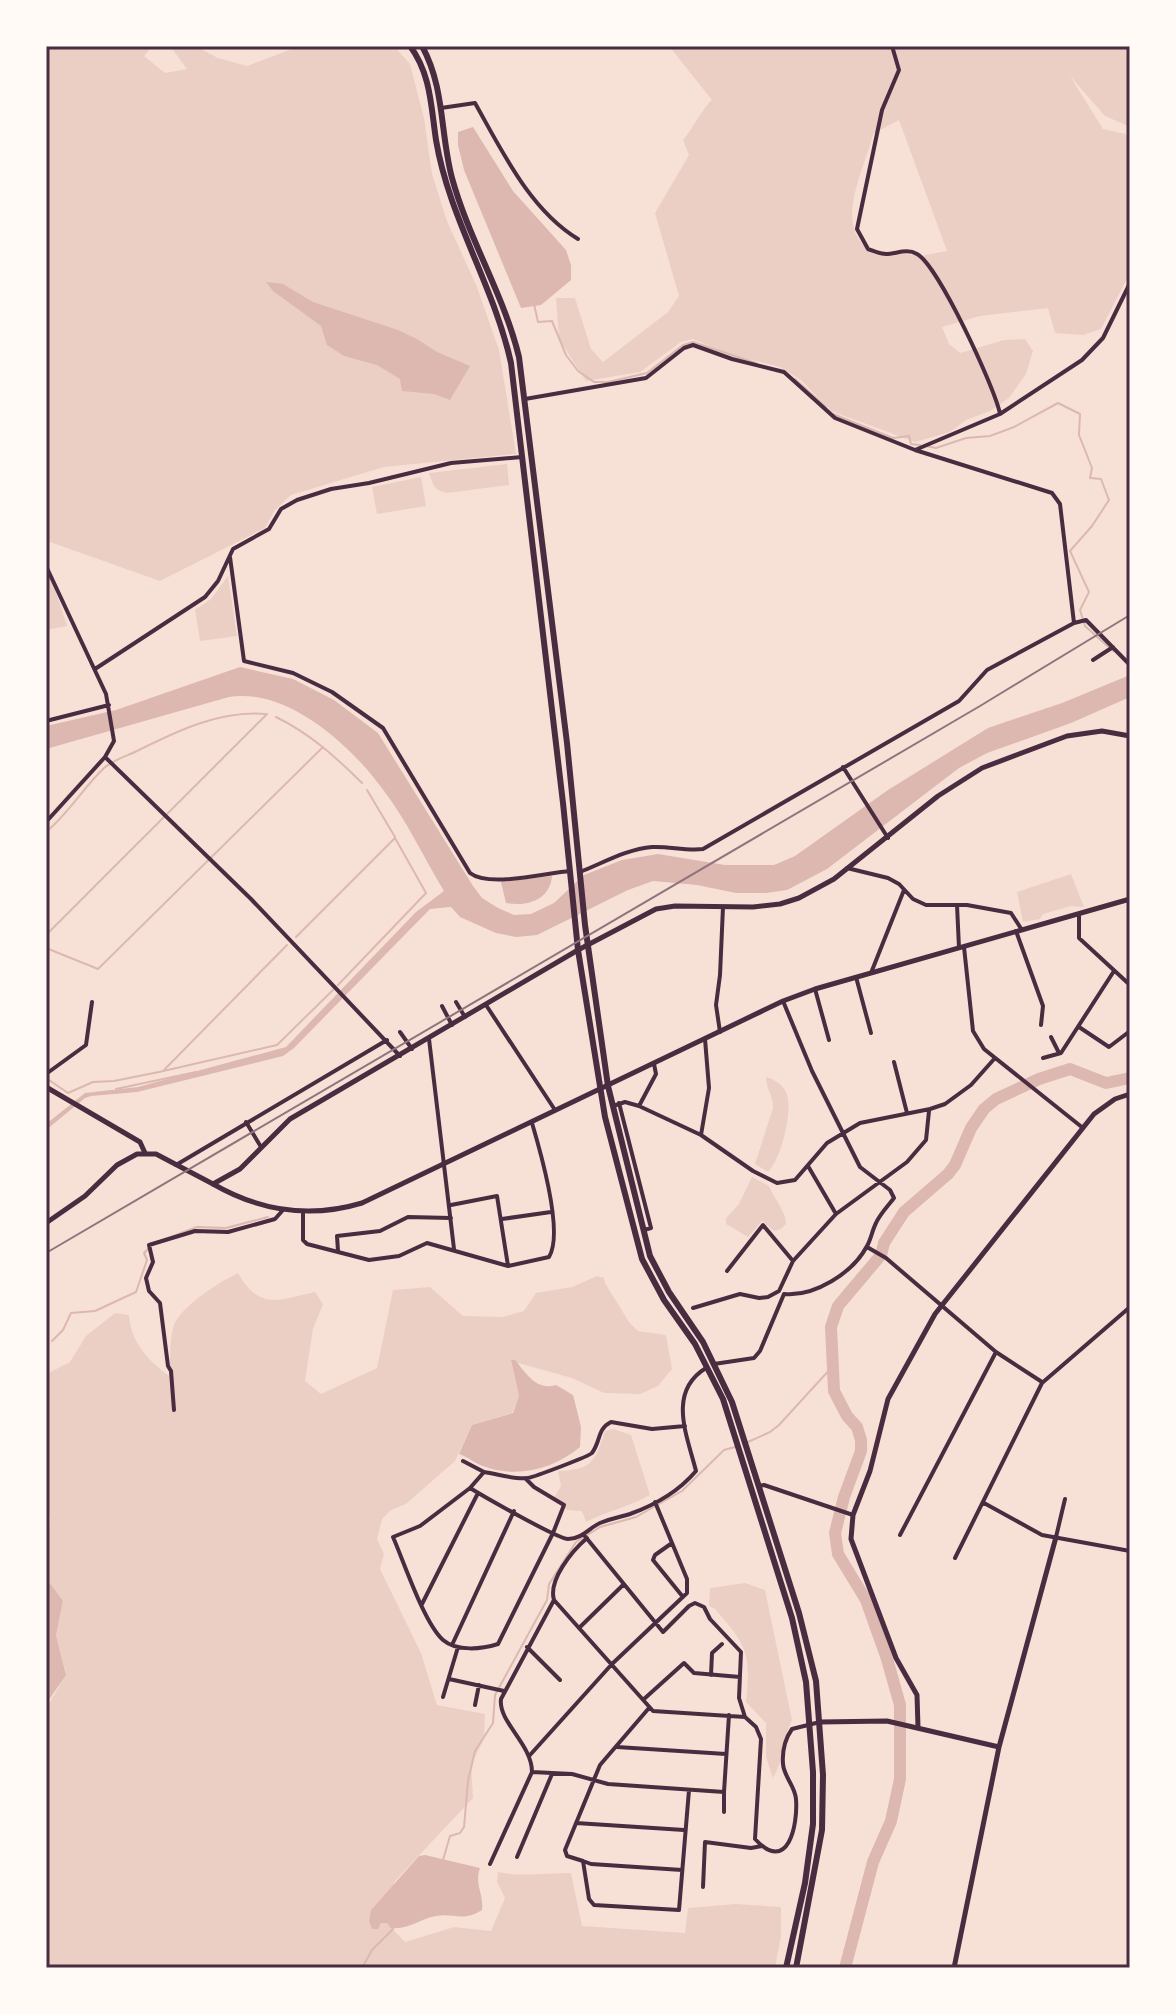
<svg xmlns="http://www.w3.org/2000/svg" width="1176" height="2014" font-family="Montserrat,sans-serif">
<rect width="100%" height="100%" fill="#f7e1d7"/>
<path fill="#ebcfc5" fill-rule="evenodd" d="M46 46H148L149 50 144 56 165 73 187 69 170 46H195L218 58 247 66 300 46H394L410 64 424 118 432 174 447 221 477 287 499 350 516 454 384 467 291 495 275 510 265 528 160 581 47 541 46 485 49 483 46 470Z
M669 46H1130V127L1105 116 1070 76 1103 129 1130 135V273L1101 329 1083 335 1055 333 1048 308 980 316 942 327 949 344 960 353 1004 340 1025 339 1033 351 1026 374 1009 398 990 411 966 420 950 432 915 442 831 411 801 380 780 367 731 355 693 339 681 342 640 372 586 381 559 339 556 298H575L591 349 603 362 668 312 679 296 655 213 689 155 683 140C692 130 704 106 712 100ZM899 120 947 251 920 256 868 249C833 223 866 167 873 134Z
M507 464 509 485 447 493C434 490 433 485 429 473Z
M421 477 426 506 377 514 372 487Z
M46 561 67 626 46 630Z
M228 576 237 636 200 641 195 610 211 599Z
M1071 874 1084 907 1071 906 1043 914 1040 919 1023 922 1017 892Z
M766 1077C774 1079 782 1084 786 1092 794 1109 781 1160 768 1172L755 1164 773 1108C774 1097 766 1089 766 1077Z
M752 1177 769 1186C774 1199 786 1211 786 1224L781 1229 774 1231 762 1221 748 1237 726 1224V1218L739 1204Z
M238 1273C260 1311 278 1300 315 1292L323 1304 313 1329 305 1381 321 1394 377 1368 393 1290 430 1287 463 1316 503 1317 524 1311 536 1293 572 1287 597 1276 604 1278 605 1283 629 1322 638 1331 666 1335 672 1369 658 1386 640 1394 604 1393 572 1378 511 1361 519 1396 512 1413 472 1425 455 1461 406 1504 391 1510 382 1519 377 1539 384 1554 380 1569 421 1653 437 1705 485 1714 484 1739 471 1765 473 1798 395 1881 381 1923H387L405 1942 454 1927 491 1931 505 1898 497 1882 498 1872C521 1877 547 1873 571 1873L582 1926 685 1933 688 1908 736 1904 781 1907V1936L775 1968H46V1709L66 1674 56 1635 63 1601C58 1594 51 1587 47 1580 38 1560 51 1534 50 1515L46 1510V1374L70 1362 86 1336 115 1313 129 1315C131 1343 148 1360 169 1376 171 1361 169 1340 174 1325 181 1306 221 1281 238 1273Z
M613 1429 631 1435 650 1495C629 1507 607 1511 586 1522L582 1511 567 1510 553 1499 561 1486 558 1471C592 1470 595 1462 605 1431Z
M745 1583 765 1590 792 1720C783 1739 783 1763 773 1778L766 1757V1723L746 1702C751 1652 747 1646 715 1609L709 1606 710 1588Z"/>
<path fill="#dcb8b0" d="M473 127 513 191 566 250 571 265V280L541 305 521 308 464 170 458 145V132Z
M266 282 283 284 313 302 398 330 417 339 437 352 470 366 450 400 434 394 402 391 400 379 377 365 344 356 327 345 321 326 273 291Z
M240 667 293 679 334 700 378 733 473 886 482 898 498 908 514 915 531 914 554 903 584 875 622 860 658 854 725 865H774L795 856 888 790 988 728 1062 703 1130 675V697L1071 723 987 753 959 768 827 869 787 890 766 893H736L697 885 653 881 628 890 537 935 516 937 496 933 460 917 451 907 430 909 294 1048 283 1056 137 1092 91 1096 85 1098 46 1130V1124L85 1093 138 1087 286 1047 416 912 444 891C424 858 407 821 384 791 352 746 287 687 229 697L46 749V726L116 710Z
M552 876C550 900 527 907 506 903L501 882Z
M511 1360H515C527 1374 536 1391 556 1385L573 1395 581 1427 580 1447C554 1469 516 1479 483 1466 474 1463 468 1457 459 1454L472 1425 513 1413 519 1396Z
M46 1578 63 1601 56 1635 66 1675 46 1704Z
M425 1855 480 1868C474 1884 484 1894 482 1910 463 1922 455 1913 436 1916 420 1919 408 1930 391 1928L387 1923H381L378 1929H372L369 1921 371 1910 419 1856Z"/>
<g fill="none" stroke-linecap="round" stroke-linejoin="round">
<path stroke="#dcb8b0" stroke-width="2" d="M534 304 538 322 552 321 566 355 578 371 594 382H608L647 373 683 345 693 342 756 363
M795 379 826 407
M833 414 893 438 909 436 911 444 920 445
M926 446 936 448 966 438 990 436 1014 427 1058 403 1080 414 1079 435 1092 468 1090 478 1101 479 1109 500 1092 526 1070 551 1089 592 1080 610 1085 626 1113 651
M276 717C309 733 336 757 362 783
M367 790 395 837
M46 832C69 813 83 788 104 768 113 760 127 756 137 751 177 731 220 710 266 714
M46 935 267 714
M296 937 395 838 426 893 338 985
M46 948 98 969 323 747
M164 1070 287 945
M47 1084 49 1080 68 1093 93 1082 114 1081 159 1072 277 1045 333 990
M116 1089 196 1072
M152 1244 197 1227 226 1228 268 1217
M52 1341 63 1330 71 1313 95 1311 136 1292 147 1260 144 1253 148 1249
M46 1352 47 1346
M748 1442 770 1432 779 1425 832 1367
M443 1860 450 1836 460 1833 464 1827 468 1781 475 1751 493 1723 495 1695 547 1600 549 1584 576 1542 600 1527 636 1517 682 1491 724 1450 735 1447
M362 1968 372 1950 393 1929"/>
<path stroke="#dcb8b0" stroke-width="12" d="M845 1968 873 1862 891 1821 900 1779V1705L887 1659 866 1600 838 1554 835 1533 844 1497 861 1451V1440L857 1427 847 1416 834 1391 831 1327 838 1306 881 1255 884 1243 904 1212 948 1174 955 1165 971 1128 984 1109 996 1099 1039 1079 1070 1069 1106 1083 1130 1078"/>
<path stroke="#4a2c40" stroke-width="4" d="M892 46 899 70 882 110 857 229 868 249C874 251 880 254 886 254 896 254 907 248 917 254 938 265 995 388 1000 414
M441 108 475 103C502 151 530 210 578 239
M525 399 646 378 684 348 693 345 732 359 784 372 835 418 915 450 1052 493 1060 504 1074 623
M915 450 1000 414 1082 360 1103 338 1130 283
M230 557 244 661 293 673 332 692 383 728 470 873C489 888 545 873 570 871
M46 566 106 694 114 741 105 757 46 822
M1093 660 1113 647
M95 669 205 597 218 581 233 549 269 529 281 509 297 500 331 489 369 483 451 463 522 457
M46 721 109 705
M105 757 251 899 400 1056
M843 767 888 838
M847 868 888 878 899 884 913 899 926 905H967L1011 913 1022 930
M580 872C603 863 627 849 652 847 669 846 685 851 703 849L959 701 987 670 1074 623 1086 620 1130 665
M957 905 959 948
M1079 914V938L1130 985
M1016 931 1043 1006 1041 1025
M964 947 973 1031 984 1049 1083 1128
M871 973 904 890
M856 977 871 1033
M815 989 829 1040
M456 1002 465 1017
M486 1005 555 1110
M442 1006 452 1025
M1079 1027 1109 1047 1130 1031
M400 1032 412 1049
M720 1032 716 1005 720 975 723 907
M1051 1037 1059 1053
M429 1039 454 1249
M1043 1058 1061 1053 1114 971
M894 1062 907 1113
M46 1074 86 1045 92 1002
M619 1103 651 1228 644 1230
M613 1106 625 1102 639 1106 701 1135 753 1171 777 1183 795 1180 827 1143 860 1123 930 1109 945 1104 971 1085 995 1058
M639 1106 656 1074 654 1064
M246 1122 261 1147
M701 1135 709 1088 705 1039
M176 1165 387 1040
M808 1166 836 1214
M451 1205 497 1196 508 1266
M303 1212V1240L307 1244 369 1260 399 1256 427 1243 508 1266 549 1257C564 1233 540 1150 532 1123
M502 1219 551 1212
M867 1247 886 1258 996 1352 1042 1382
M338 1251 337 1236 380 1231 408 1217 451 1218
M727 1271 763 1225 793 1261
M693 1308 740 1294 759 1298 768 1297 779 1291 793 1261 836 1214 907 1162 926 1140 929 1111
M714 1364 754 1358 760 1351 784 1294C814 1297 853 1273 867 1246 871 1239 872 1231 876 1223 880 1214 888 1206 894 1198L890 1190 860 1167 812 1071 783 1001
M174 1410 171 1371 168 1366 160 1303 149 1291 146 1278 153 1262 149 1245 195 1231 228 1232 275 1219 283 1210
M463 1461 484 1472
M525 1478 534 1487 564 1505 553 1533 498 1644C482 1649 457 1652 443 1640 424 1623 404 1562 393 1537L420 1526 470 1488C483 1496 558 1539 568 1539 582 1539 589 1528 600 1523 610 1519 620 1517 630 1514 655 1505 679 1491 696 1471 687 1435 667 1392 706 1368
M759 1486 764 1485 853 1515
M470 1488 484 1472C498 1474 515 1480 528 1478 534 1477 590 1456 592 1453 601 1441 597 1429 611 1422L652 1429 685 1426
M984 1503 1042 1535 1130 1551
M584 1535 663 1632 689 1606 695 1603 704 1607 710 1619 741 1652 739 1698 745 1717
M900 1535 996 1352
M1056 1537 1065 1499
M672 1543 655 1555 653 1560 683 1597
M955 1558 1042 1383 1130 1307
M554 1600 653 1711 745 1717 756 1727 761 1739 755 1839C788 1875 798 1825 796 1799 795 1786 784 1777 783 1764 782 1751 785 1739 792 1729L820 1722
M422 1604 478 1493
M579 1628 623 1585
M452 1645 514 1511
M527 1647 560 1680
M711 1675 712 1653 722 1644
M449 1679 504 1691
M443 1697 458 1647
M644 1699 684 1663 694 1673 740 1677
M475 1705 479 1685
M649 1708 600 1765 565 1850 567 1856 583 1861 589 1899 594 1905 679 1910 689 1790
M617 1747 726 1754
M530 1755 612 1664 687 1593V1579L655 1502
M532 1772C532 1744 498 1722 501 1699L554 1600C548 1580 572 1551 587 1538
M724 1812V1792
M576 1823 684 1830
M517 1857 552 1774
M583 1861 591 1864 682 1870
M490 1864 532 1772 572 1774 608 1784 724 1792 729 1715
M703 1887 705 1842 751 1848 762 1846"/>
<path stroke="#4a2c40" stroke-width="5" d="M46 1087 140 1142 145 1153
M213 1184C260 1211 309 1219 362 1203L783 1001 815 989 1130 899
M820 1722 887 1721 999 1747
M918 1727 917 1695 896 1658 851 1539 853 1515 870 1471 888 1399 935 1314 1094 1114 1115 1099 1130 1094
M954 1968 999 1747 1056 1537"/>
<path stroke="#4a2c40" stroke-width="5" d="M46 1223 85 1196 117 1165 137 1154H156L213 1184 240 1169 290 1119 578 950 656 909 675 906 753 907 780 904 799 898 834 879 938 796 982 768 1067 736 1102 731 1130 736"/>
<path stroke="#4a2c40" stroke-width="6" d="M410 46C431 74 431 107 436 140 449 218 494 286 511 363L563 803 578 950 605 1117 642 1259 664 1300 695 1344 723 1399 792 1618 806 1682 813 1772V1824L805 1883 786 1968
M422 46C445 88 440 133 452 178 469 240 504 295 519 357L567 743 585 925 608 1086 650 1256 669 1292 703 1342 732 1402 799 1613 816 1681 823 1775 822 1830 796 1968"/>
<path stroke="#8f747c" stroke-width="2" d="M46 1253 980 706 1130 615"/>
</g>
<rect width="1176" height="2014" fill="none" stroke="#fffaf5" stroke-width="96"/>
<rect x="48" y="48" width="1080" height="1918" fill="none" stroke="#4a2c40" stroke-width="3"/>
</svg>
